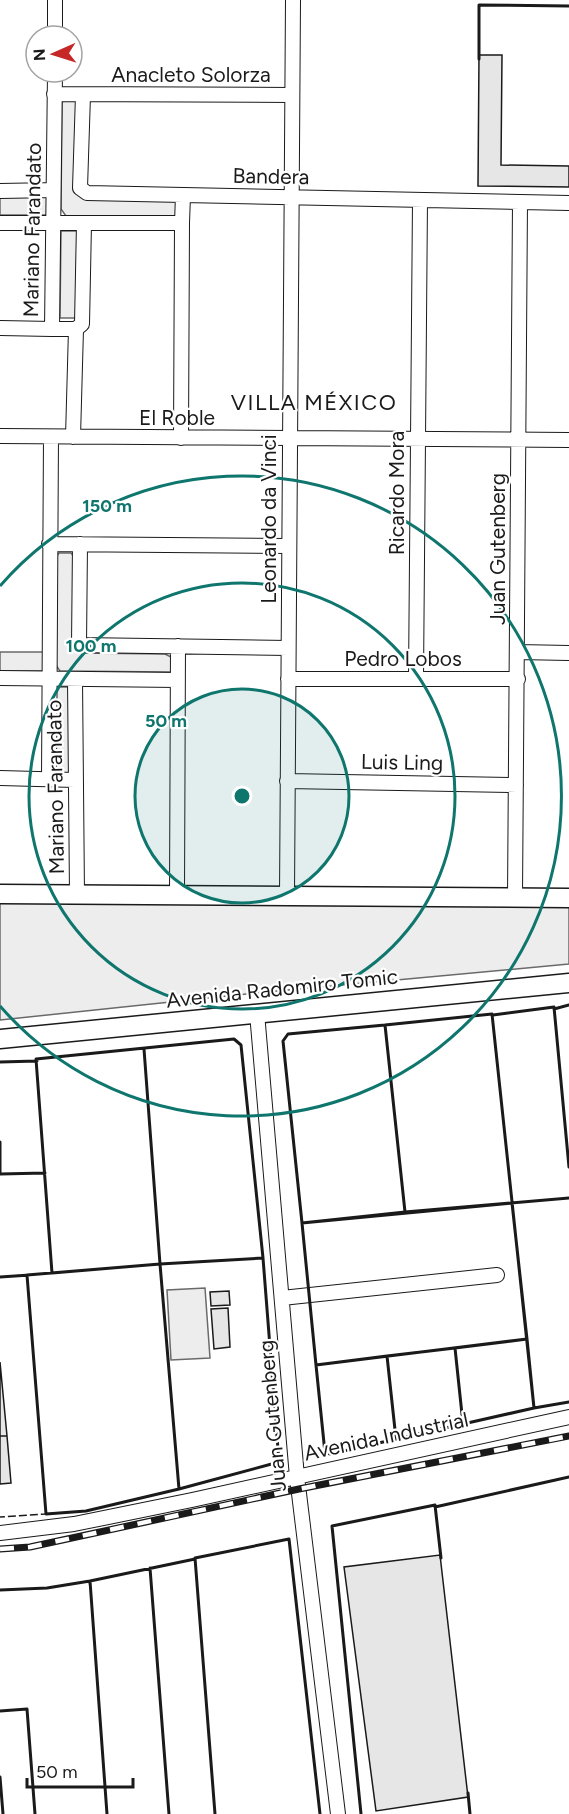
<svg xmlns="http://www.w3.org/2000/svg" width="569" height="1814" font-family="Figtree,sans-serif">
<rect width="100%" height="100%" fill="#fff"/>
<path fill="#ededed" stroke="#6a6a6a" stroke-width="1.5" d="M65 97 77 98 79 194 171 199 177 202V216H66L61 209 62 103Z
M0 196H50V215H0Z
M61 231H77L76 318H60Z
M59 553H71L75 558 73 649 80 653 165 654 171 657V672L60 671 55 664V559Z
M0 652H44V671H0Z
M55 687H70V773H54Z
M0 902 569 904V964L256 993 0 1020Z
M205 1288 210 1358 171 1360 167 1290Z"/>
<path fill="#e6e6e6" stroke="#1a1a1a" stroke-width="1.5" d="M479 55H502L501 165 569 166V187L478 186Z
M229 1291 230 1305 211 1306 210 1292Z
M228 1308 230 1347 214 1349 211 1309Z
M0 1362 7 1436H0Z
M0 1436H7L11 1483 0 1484Z
M440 1555 468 1797 376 1811 344 1567Z"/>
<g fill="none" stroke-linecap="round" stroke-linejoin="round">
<g stroke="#1a1a1a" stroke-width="16">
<path id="street" d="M55 36V0
M55 72 52 329H76L73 437
M54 94 292 95
M83 95 80 188 87 193 569 203
M0 191 53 190
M0 223H182L183 195
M0 328 52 329
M76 329 82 324 84 223
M0 436 569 440
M181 438 182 223
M49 544 289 546
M80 544 79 645 288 648
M518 652 569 653
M0 678 178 680
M75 679 77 894
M288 679H518
M416 679 420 200
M0 778 75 780
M49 779 51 437
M287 781 516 785
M177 895 178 646
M287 895 293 0
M515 897 520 202
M257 1013 297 1477 338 1814
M282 1298 497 1275
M0 1533 74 1524 192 1500 569 1417"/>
</g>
<g stroke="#1a1a1a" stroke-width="21">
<path id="secondary" d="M0 894 569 898
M0 1039 569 983"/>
</g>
<use href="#street" stroke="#fff" stroke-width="14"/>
<use href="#secondary" stroke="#fff" stroke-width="18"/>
<g stroke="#1a1a1a" stroke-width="7">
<path id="rail" d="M0 1549 30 1547 299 1489 569 1436"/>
</g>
<use href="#rail" stroke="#fff" stroke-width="4.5" stroke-dasharray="14" stroke-linecap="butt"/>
<path stroke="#1a1a1a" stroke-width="1.5" stroke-dasharray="8 3" stroke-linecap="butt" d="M0 1277 27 1275 46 1514 0 1517"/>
<path stroke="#1a1a1a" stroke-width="3" d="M479 59V5L569 6
M554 1009 569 1005
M493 1015 554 1007 569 1167
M385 1025 405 1212 302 1223 283 1041 288 1034Z
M144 1049 160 1264 52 1273 36 1059 234 1039 241 1045 263 1258 160 1264 144 1049
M0 1062 37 1061
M0 1142V1174L45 1173
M569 1198 405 1212 385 1025 492 1014 534 1408 569 1402
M512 1203 527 1339 316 1365 302 1223Z
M263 1258 279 1462 179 1489 160 1264Z
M160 1264 179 1489 86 1511 46 1514 27 1275Z
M0 1277 30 1275
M527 1339 534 1408 463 1424 455 1348Z
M455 1348 463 1424 396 1439 387 1356Z
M387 1356 396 1439 331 1454 325 1453 316 1365Z
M435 1507 569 1477
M150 1568 169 1814
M0 1590 47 1588 90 1581V1584
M0 1711 27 1709 35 1814
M0 1777 3 1814
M468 1793 470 1814
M107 1814 90 1581 195 1559
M215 1814 195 1558 289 1539 320 1814
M361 1814 332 1526 435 1505 441 1558"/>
</g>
<circle cx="242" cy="796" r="107" fill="#0f766e" fill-opacity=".12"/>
<g fill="none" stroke="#0f766e" stroke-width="3">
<circle cx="242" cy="796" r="107"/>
<circle cx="242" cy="796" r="213"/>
<path d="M0 586A320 320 0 1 1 0 1006"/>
</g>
<g text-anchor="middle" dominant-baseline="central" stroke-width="4.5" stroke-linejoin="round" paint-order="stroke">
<g font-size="21" fill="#1a1a1a" stroke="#fff">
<text x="191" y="74">Anacleto Solorza</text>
<text transform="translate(271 176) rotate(1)">Bandera</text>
<text transform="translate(32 230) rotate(-89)">Mariano Farandato</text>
<text x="177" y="417">El Roble</text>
<text transform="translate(396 493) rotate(-90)">Ricardo Mora</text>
<text transform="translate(268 519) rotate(-90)">Leonardo da Vinci</text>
<text transform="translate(497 549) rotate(-90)">Juan Gutenberg</text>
<text x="403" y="658">Pedro Lobos</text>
<text transform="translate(402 762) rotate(1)">Luis Ling</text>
<text transform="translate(55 787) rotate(-91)">Mariano Farandato</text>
<text transform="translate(282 988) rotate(-6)">Avenida Radomiro Tomic</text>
<text transform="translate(272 1416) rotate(-95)">Juan Gutenberg</text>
<text transform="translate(386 1436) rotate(-12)">Avenida Industrial</text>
</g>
<g font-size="22" letter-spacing="1.5" fill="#1a1a1a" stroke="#fff">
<text x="314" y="402">VILLA MÉXICO</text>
</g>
</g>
<circle cx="242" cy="796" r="9" fill="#0f766e" stroke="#fff" stroke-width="3"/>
<g font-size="18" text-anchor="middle" font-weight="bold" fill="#0f766e" stroke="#fff" stroke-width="4.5" stroke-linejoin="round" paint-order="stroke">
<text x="107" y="512">150 m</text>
<text x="91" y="652">100 m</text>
<text x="166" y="727">50 m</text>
</g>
<g transform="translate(54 54) rotate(267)"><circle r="28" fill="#ffffff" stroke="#a3a3a3" stroke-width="1.5"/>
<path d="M0-4.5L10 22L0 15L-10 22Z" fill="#c62828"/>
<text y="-9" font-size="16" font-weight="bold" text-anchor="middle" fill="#1a1a1a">N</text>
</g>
<path d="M27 1778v9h106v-9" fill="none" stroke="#1a1a1a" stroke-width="3"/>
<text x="36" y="1778" font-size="18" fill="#1a1a1a" stroke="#ffffff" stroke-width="4.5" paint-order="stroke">50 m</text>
</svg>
